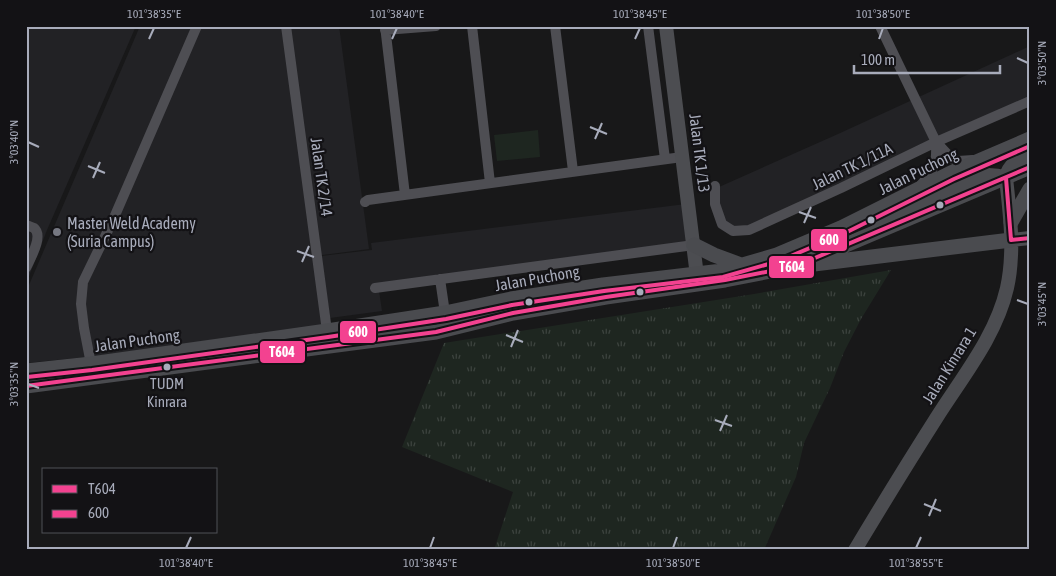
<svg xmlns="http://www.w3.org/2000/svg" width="1056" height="576" font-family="'Asap Condensed',sans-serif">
<defs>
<pattern id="grass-tufts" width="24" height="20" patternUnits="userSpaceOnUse" patternTransform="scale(1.25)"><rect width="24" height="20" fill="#1e2620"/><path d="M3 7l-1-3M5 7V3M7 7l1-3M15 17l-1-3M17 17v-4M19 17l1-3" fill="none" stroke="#3c433e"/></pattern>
</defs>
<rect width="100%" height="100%" fill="#181819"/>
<path fill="#222225" d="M26 26H136L47 230 26 284Z
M140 26H339L369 249 315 256 324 325 96 356 26 363V292Z
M1030 46V97L748 226 734 227 725 222 719 203V187L838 134Z
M686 204 691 242 378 284 382 311 330 318 321 256 372 250 371 243Z"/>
<path fill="url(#grass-tufts)" d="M891 270 861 319 844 352 830 388 804 443 796 477 764 550H494L513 492 402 447 444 343 754 294Z"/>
<path fill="#1e2620" d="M538 130 540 157 497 161 494 135Z"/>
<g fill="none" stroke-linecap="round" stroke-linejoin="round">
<path stroke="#4e4e53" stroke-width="10" d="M286 26 327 331
M385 26 405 195
M472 26 490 183
M555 26 573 171
M648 26 665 159
M880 26 936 142 952 159 958 161 973 160
M385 30 436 26
M715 186V204L722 224 733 231 749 230 841 188 936 142 1030 101
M920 186C935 169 937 164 936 142
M365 202 368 200 682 157
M26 225C29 226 32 227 34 228 44 236 30 259 26 268
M440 279 445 313
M375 288 694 245
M91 364 84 328 81 304 83 282 113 220 197 26"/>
<path stroke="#4c4d51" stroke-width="14" d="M666 26 698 284
M1011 240 1030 238
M855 550C882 505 909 461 937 417 963 376 996 336 1007 288 1015 252 1010 214 1006 178"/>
<path stroke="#4a4b4f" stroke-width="15" d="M1006 178C1009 165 1019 159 1030 153
M878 221 967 179C981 175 992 174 1006 178
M1011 222 1030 189
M694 245 714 255 741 265
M814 264 1011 240
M26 371 91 364 327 331 445 313 511 299 603 285 722 271 777 255 841 228 951 173 1030 139
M26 386 436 332 513 313 606 297 725 280 796 266 1030 167"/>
<g stroke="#131215" stroke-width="8">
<path id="bus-1" d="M1006 178 1011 240 1030 238
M26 386 436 332 513 313 606 297 725 280 796 266 1030 167"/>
</g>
<g stroke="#131215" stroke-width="8">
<path id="bus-2" d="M27 377 92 370 328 337 446 319 512 305 604 291 723 277 779 261 843 234 954 179 1030 146"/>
</g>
<use href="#bus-1" stroke="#f34290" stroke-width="4"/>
<use href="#bus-2" stroke="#f34290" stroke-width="4"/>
</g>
<path fill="none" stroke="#a8acbb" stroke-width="2" d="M149 39 154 28M392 39 397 28M635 39 640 28M879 39 883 28M1017 58 1028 63M590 127 607 134M595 139 602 123M28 142 39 147M88 166 105 173M93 178 100 162M799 212 816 218M804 223 811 207M297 251 314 257M302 262 309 246M1017 300 1028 304M506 335 523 342M511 347 518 330M28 384 39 388M715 420 732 426M720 431 727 415M924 504 941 511M929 516 936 499M186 548 191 537M430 548 434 537M673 548 677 537M916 548 921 537"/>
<g fill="#a8acbb" stroke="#131215" stroke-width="2">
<circle cx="940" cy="205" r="4.5"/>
<circle cx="871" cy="220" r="4.5"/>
<circle cx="640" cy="292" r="4.5"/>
<circle cx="529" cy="302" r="4.5"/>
<circle cx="167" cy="367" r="4.5"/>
</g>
<circle fill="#767882" stroke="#131215" stroke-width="2" cx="57" cy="232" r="5"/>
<g text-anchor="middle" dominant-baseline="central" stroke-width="4.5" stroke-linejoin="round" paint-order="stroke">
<g font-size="15" fill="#a8acbb" stroke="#131215">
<text x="167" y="383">TUDM<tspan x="167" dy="18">Kinrara</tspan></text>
</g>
<g font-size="16" fill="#a8acbb" stroke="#131215">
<text transform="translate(700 153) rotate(83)">Jalan TK 1/13</text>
<text transform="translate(852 166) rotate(-26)">Jalan TK 1/11A</text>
<text transform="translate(918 171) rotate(-26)">Jalan Puchong</text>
<text transform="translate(322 177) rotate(82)">Jalan TK 2/14</text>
<text transform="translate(537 278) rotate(-10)">Jalan Puchong</text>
<text transform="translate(137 340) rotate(-8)">Jalan Puchong</text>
<text transform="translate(949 365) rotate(-58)">Jalan Kinrara 1</text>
</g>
<g font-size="16" fill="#a8acbb" stroke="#131215" text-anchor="start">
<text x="67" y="223">Master Weld Academy<tspan x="67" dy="18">(Suria Campus)</tspan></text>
</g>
</g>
<g stroke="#131215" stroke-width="2">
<rect x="810" y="228" width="38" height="24" rx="5" fill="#f34290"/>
<rect x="768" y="255" width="47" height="24" rx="5" fill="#f34290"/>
<rect x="339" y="320" width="38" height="24" rx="5" fill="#f34290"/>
<rect x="259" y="340" width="47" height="24" rx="5" fill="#f34290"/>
</g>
<g font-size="14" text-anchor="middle" font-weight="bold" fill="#fff">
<text x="829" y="245">600</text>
<text x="792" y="272">T604</text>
<text x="358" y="337">600</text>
<text x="282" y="357">T604</text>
</g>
<rect width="1056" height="576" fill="none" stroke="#131215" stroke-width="55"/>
<rect x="42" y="468" width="175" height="65" fill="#131215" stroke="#4f5057"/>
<rect x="52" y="485" width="25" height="8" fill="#f34290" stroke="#4f5057"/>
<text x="88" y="494" font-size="15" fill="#a8acbb">T604</text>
<rect x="52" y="510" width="25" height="8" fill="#f34290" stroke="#4f5057"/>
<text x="88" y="518" font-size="15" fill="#a8acbb">600</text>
<path d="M854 65v8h146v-8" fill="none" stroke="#a8acbb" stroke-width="2.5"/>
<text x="861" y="65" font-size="15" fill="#a8acbb" stroke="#131215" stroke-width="4" paint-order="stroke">100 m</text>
<rect x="28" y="28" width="1000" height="520" fill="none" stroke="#a8acbb" stroke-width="2"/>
<g font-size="12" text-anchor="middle" fill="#a8acbb">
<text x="154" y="18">101°38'35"E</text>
<text x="397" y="18">101°38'40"E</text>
<text x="640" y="18">101°38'45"E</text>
<text x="883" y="18">101°38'50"E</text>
<text transform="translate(1042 63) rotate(-90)" y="4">3°03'50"N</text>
<text transform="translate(14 142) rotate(-90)" y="4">3°03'40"N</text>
<text transform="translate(1042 304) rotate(-90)" y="4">3°03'45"N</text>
<text transform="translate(14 384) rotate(-90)" y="4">3°03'35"N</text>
<text x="186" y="567">101°38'40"E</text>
<text x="430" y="567">101°38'45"E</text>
<text x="673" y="567">101°38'50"E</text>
<text x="916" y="567">101°38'55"E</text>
</g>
</svg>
